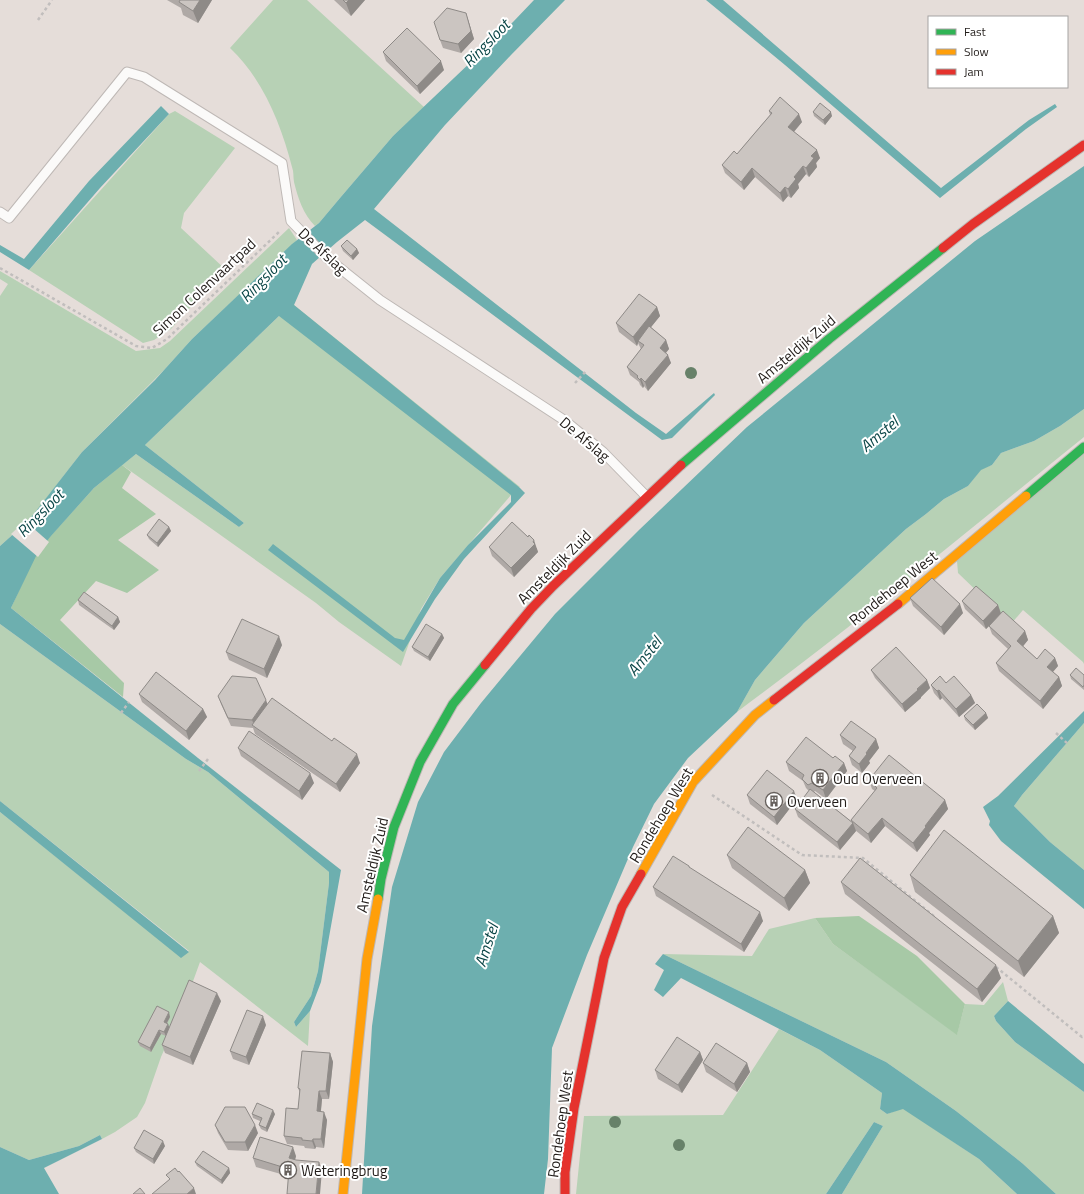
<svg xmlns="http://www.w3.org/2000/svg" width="1084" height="1194" font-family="'Titillium Web',sans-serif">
<rect width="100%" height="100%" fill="#e5ddd9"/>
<path fill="#b7d1b5" d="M273 0H307L424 107 393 136 340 198 319 223 315 226C303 214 298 198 294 182 293 177 294 172 292 167 281 124 263 79 230 48Z
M175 111 235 148 184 213 181 228 225 269 171 329 154 340 143 343 29 270 169 114Z
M289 228 297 240 192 339 164 370 82 452 31 518 0 546V296L8 284 0 279V271L136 351 160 348 170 341Z
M294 305 520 487 511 495 440 578 421 609 401 666 339 622 316 603 122 465 136 454 239 527 244 523 145 445 279 316Z
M1084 409V437C969 530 856 624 737 712L755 680 804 623 906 529 926 514 944 499 968 486 981 469 992 465 1001 453 1034 441 1060 426Z
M1084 454V664L1083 662 1023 610 1011 624 958 573 957 561Z
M0 624 186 759 208 772 329 872V883L318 971 311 996 294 1022 296 1027 310 1011 308 1046 200 962 188 995 161 1057 145 1103 137 1117 115 1132 102 1139 100 1135 79 1146 29 1160 0 1147V812L181 957 189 951 0 801Z
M1084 723V870L1050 842 1014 806 1022 795Z
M815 918 833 944 957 1034 965 1004 984 1005 1003 982 1008 1001 994 1016 996 1021 1015 1042 1084 1092V1194H1056L1022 1163 956 1111 886 1062 663 954 752 956 769 929Z
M779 1029 820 1050 882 1093 880 1109 887 1114 903 1108 979 1159 1017 1194H842L883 1126 874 1122 826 1194H576L584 1116 723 1115Z"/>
<path fill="#a7c9a6" d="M122 465 131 472 122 488 156 514 118 540 159 570 127 593 96 581 60 620 124 683 123 697 11 608 37 551 94 488Z
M859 916 917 956 965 1004 957 1035 833 944 815 918Z"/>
<path fill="#6dafaf" d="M534 0H565L511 55 445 125 374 209 636 413 666 434 714 393 715 395 672 438 662 440 365 220 337 242 312 264 294 305 520 488 525 493 464 559 435 599 403 652 268 550 273 544 395 638 404 640 440 578 468 545 511 502V495L279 316 145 445 244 523 239 527 136 454 94 488 51 536 38 552 11 608 198 758 341 870 321 982 310 1011 296 1027 294 1022 311 996 318 971 329 883V872L208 772 186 759 0 624V546L29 520 82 452 155 380 192 339 292 244 319 223 340 198 393 136 513 22Z
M706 0H723L941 188 1029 120 1055 104 1057 107 1026 129 940 198 785 65Z
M161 106 169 114 100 188 29 270 0 252V245L24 259 89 181Z
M1084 166V409L1060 426 1034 441 1001 453 992 465 981 470 968 486 944 499 926 514 906 529 804 623 755 680 737 712 688 758 654 804 633 847 587 955 552 1048 548 1159 544 1194H362L372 1026 392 887 418 802 444 752 481 703 555 614 639 530 747 427 975 241Z
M1084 711V723L1022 795 1014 806 1050 842 1084 870V909L1001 841 989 825 990 821 983 807 998 796Z
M0 801 189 952 181 958 0 812Z
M663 954 886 1062 956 1111 1022 1163 1056 1194H1017L979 1159 903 1109 887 1114 880 1109 882 1093 820 1050 681 978 663 997 654 990 664 970 655 964Z
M1008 1001 1084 1064V1092L1015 1042 996 1021 994 1016Z
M874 1122 883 1126 842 1194H826Z
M100 1135 102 1139 44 1168 59 1194H0V1147L29 1160 79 1146Z"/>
<path fill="#e5ddd9" d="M25 521 49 542 38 557 11 534Z"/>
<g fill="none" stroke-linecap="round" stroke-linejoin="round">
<g stroke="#beb8b5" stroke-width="11">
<path id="lane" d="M0 212 9 218 127 72 144 77 282 163 291 221 326 257 380 300 564 420 603 452 646 496"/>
</g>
<g stroke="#beb8b5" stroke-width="11">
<path id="fast" d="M681 465 829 339 943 248
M1026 496 1084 447
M378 899 381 879 394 827 420 762 453 704 485 665"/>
</g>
<g stroke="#beb8b5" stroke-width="11">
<path id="slow" d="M898 604 1026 496
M641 874 693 782 755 715 774 700
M343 1194 367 959 378 899"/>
</g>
<g stroke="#beb8b5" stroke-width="11">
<path id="jam" d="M943 248 973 224 1084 145
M485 665 531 609 553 586 681 465
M774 700 898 604
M565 1194V1172L574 1108 604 958 622 907 641 874"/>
</g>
<path stroke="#c1bebd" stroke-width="2.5" stroke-dasharray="3 3" stroke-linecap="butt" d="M38 20 52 0
M0 268 136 346 152 348 167 339 279 232
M575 383 587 370
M121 713 129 702
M1056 733 1068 744
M199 771 208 759
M712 795 802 855 863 858 935 917
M996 967 1082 1037 1084 1035"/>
<use href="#lane" stroke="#fbfaf9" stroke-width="9"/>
<use href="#fast" stroke="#30b455" stroke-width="9"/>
<use href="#slow" stroke="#ff9f0a" stroke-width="9"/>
<use href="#jam" stroke="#e5322d" stroke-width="9"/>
</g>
<g fill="#678169">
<circle cx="691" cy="373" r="6"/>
<circle cx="615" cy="1122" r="6"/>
<circle cx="679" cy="1145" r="6"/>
</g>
<path fill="#afa9a6" d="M167 0H212L198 23 183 15 181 8Z
M334 0H365L351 16Z
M466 13 474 39 461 53 443 48 440 40Z
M383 52 444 70 420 94 386 61Z
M769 111 802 122 794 132 820 158 816 163 817 167 809 177 806 174 798 184 799 188 791 198 788 196 783 202 755 177 744 190 725 173 722 165 737 154 770 115Z
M813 112 832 116 825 125 814 116Z
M341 246 357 249 359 253 353 260 343 251Z
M657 307 660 316 651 327 666 340 669 349 666 353 671 363 648 391 644 386 643 388 640 385 639 382 630 375 627 367 641 349 638 343 637 346 619 332 616 323Z
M169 527 171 531 158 547 149 539 147 535Z
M489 547 537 548V549L538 552 514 577 492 556Z
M910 598 963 613 944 635 913 606Z
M78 600 118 617 120 622 114 630 79 605Z
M962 601 998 605 1001 613 1025 631 1028 640 1023 646 1037 659 1055 658 1058 666 1053 672 1059 677 1062 686 1043 709 999 671 996 663 1008 649 992 634 989 626 986 629 965 609Z
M442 634 444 638 430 661 414 651 412 647Z
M282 645 267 678 229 660 226 652Z
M871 670 927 680 930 688 921 697V698L905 712 875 678Z
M1070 675H1084V690L1071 679Z
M946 683 971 695 975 703 959 717 942 698 940 700 934 693 931 685Z
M139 694 203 709 207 717 189 740 142 702Z
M218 696 267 704 360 763 340 792 255 734 253 728 231 726 221 704Z
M986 713 988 718 975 730 965 720 964 716Z
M840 735 876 739 879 748 869 761 870 763 862 773 852 765 849 756 853 751 843 744Z
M238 748 314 783 302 800 241 756Z
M833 758 844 763 847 771 826 799 815 791 814 792 852 822 851 820 875 791 872 789 869 780 945 800 948 809 929 833 930 835 917 852 885 826 871 843 855 830 856 831 840 850 798 817 795 809 809 791 806 788 803 781 789 771 786 762Z
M747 795 797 799 777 825 750 804Z
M727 855 805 870 810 883 789 911 732 868Z
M689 866 690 869 763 921 744 952 656 896 653 887Z
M910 875 1053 916 1059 933 1024 977 915 892Z
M841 882 1001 978 982 1002 845 894Z
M221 1001 193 1065 165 1053 162 1045 166 1036 161 1034 151 1052 140 1046 138 1042 170 1017 167 1024H168L169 1028Z
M266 1025 249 1065 233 1059 230 1051Z
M700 1052 703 1060 682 1093 658 1079 655 1070Z
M330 1053 333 1062 329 1099H322L321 1111 327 1120 324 1148 316 1147 315 1149 305 1148 304 1146 287 1144 284 1136 298 1109 300 1093 298 1088Z
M703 1063H747L750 1072 737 1092 706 1072Z
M252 1114H275L267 1132 261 1129 259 1125 260 1121 253 1118Z
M215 1125 258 1133 248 1151 228 1150 218 1133Z
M165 1146 154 1164 136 1152 134 1148Z
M296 1156 295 1160 322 1170 288 1176 256 1167 253 1158Z
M195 1162 229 1168 230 1173 222 1184 197 1166Z"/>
<path fill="#8e8a87" d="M200 0H212L198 23 193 11Z
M349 0H365L351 16 346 3Z
M466 13 474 39 461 53 458 44Z
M441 61 444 70 420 94 417 86Z
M831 112 832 116 825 125 823 120Z
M799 114 802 122 791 135 788 127Z
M817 150 820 158 816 163 817 167 809 177 806 168 811 156Z
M803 166 806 174 798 184 799 188 791 198 788 189 794 177Z
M752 168 755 177 744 190 741 182Z
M785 187 788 196 783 202 780 193Z
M357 249 359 253 353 260 351 256Z
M657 307 660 316 639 342 638 341V343L637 346 633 337Z
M666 340 669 349 663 356 660 348Z
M668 355 671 363 648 391 645 382Z
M641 378 644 386 643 388 640 380Z
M169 527 171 531 158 547 157 543Z
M534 540 538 552 514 577 511 568Z
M960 604 963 613 944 635 941 627Z
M998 605 1001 614 986 629 983 621Z
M118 617 120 622 114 630 112 626Z
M1025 631 1028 640 1020 650 1017 641Z
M442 634 444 638 430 661 428 657Z
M279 636 282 645 267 678 264 669Z
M1055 658 1058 666 1050 675 1047 667Z
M1059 677 1062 686 1043 709 1040 701Z
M927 680 930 688 921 697V698L905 712 902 704Z
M939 690 942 698 940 700 937 691Z
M971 695 975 703 959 717 956 709Z
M266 700 269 708 255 727 252 720Z
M203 709 207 717 189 740 186 731Z
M986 713 988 718 975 730 973 725Z
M876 739 879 748 869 761 870 763 862 773 859 764 866 753Z
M357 754 360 763 340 792 336 784Z
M844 763 847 771 826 799 823 790Z
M310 773 314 783 302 800 299 791Z
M794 791 797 799 777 825 774 817Z
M945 800 948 809 929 833 930 835 917 852 913 843 925 826Z
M882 818 885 826 871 843 868 834Z
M853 823 856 831 840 850 837 842Z
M805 870 810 883 789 911 784 898Z
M760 912 763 921 744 952 741 944Z
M1053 916 1059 933 1024 977 1018 961Z
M996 965 1001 978 982 1002 977 989Z
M217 993 221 1001 193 1065 190 1057Z
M169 1012 170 1017 165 1026 164 1022Z
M263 1016 266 1025 249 1065 246 1057Z
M168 1024 170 1029 166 1036 164 1032Z
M159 1030 161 1034 151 1052 150 1048Z
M700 1052 703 1060 682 1093 678 1085Z
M330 1053 333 1062 329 1099 326 1091Z
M747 1063 750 1072 737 1092 734 1084Z
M319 1091 322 1099 320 1119 317 1111Z
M273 1110 275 1114 267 1132 266 1128Z
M324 1112 327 1120 324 1148 321 1139Z
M255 1125 258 1133 248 1151 245 1142Z
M313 1139 316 1147 315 1149 312 1141Z
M163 1141 165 1146 154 1164 153 1159Z
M293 1147 296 1156 293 1167 289 1158Z
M319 1162 322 1170 320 1194H316Z
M229 1168 230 1173 222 1184 221 1180Z
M194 1188 196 1194H187Z"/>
<path fill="#cbc5c1" stroke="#8e8a87" d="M180 0H200L193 11 179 2Z
M343 0H349L346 3Z
M447 8 466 13 471 31 458 44 440 40 434 22Z
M407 28 441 61 417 86 383 52Z
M780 97 799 114 788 127 817 150 811 156 814 158 806 168 803 166 794 177 796 179 788 189 785 187 780 193 752 168 741 182 722 165 734 151 737 154 754 134 772 113 769 111Z
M820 103 831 112 823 120 813 112Z
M347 240 357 249 351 256 341 246Z
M639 294 657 307 633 337 616 323Z
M649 326 666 340 660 348 668 355 645 382 641 378 640 380 637 377 638 376 627 367 644 345 638 341Z
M159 519 169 527 157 543 147 535Z
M512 522 528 537 529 535 534 540 533 542 535 544 511 568 489 547Z
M932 578 960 604 941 627 910 598Z
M976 586 998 605 983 621 962 601Z
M84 592 118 617 112 626 78 600Z
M1003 611 1025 631 1017 641 1037 659 1045 649 1055 658 1047 667 1059 677 1040 701 996 663 1011 646 989 626Z
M242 619 279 636 264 669 226 652Z
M426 624 442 634 428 657 412 647Z
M896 647 927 680 917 689 918 690 902 704 871 670Z
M1076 668 1084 675V685L1083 687 1070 675Z
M156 672 203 709 186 731 139 694Z
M232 676 256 678 266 700 252 720 228 718 218 696Z
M940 676 946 683 954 676 971 695 956 709 939 690 937 691 931 685Z
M272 698 332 741 334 738 357 754 336 784 252 725Z
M977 704 986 713 973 725 964 716Z
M851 721 876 739 866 753 867 754 859 764 849 756 856 747 840 735Z
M249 731 310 773V774L299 791 238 748Z
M806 737 833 758 835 756 844 763 823 790 812 783 808 785 802 779 804 775 786 762Z
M889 755 945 800 925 826 926 827 913 843 882 818 868 834 851 820 877 788 869 780Z
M767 770 794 791 774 817 747 795Z
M810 789 853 823 837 842 795 809Z
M748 827 805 870 784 898 727 855Z
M944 830 1053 916 1018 961 910 875Z
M673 856 689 866V867L760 912 741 944 653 887Z
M860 858 996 965 977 989 841 882Z
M189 980 217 993 190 1057 162 1045Z
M157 1006 169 1012 164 1022 168 1024 164 1032 159 1030 150 1048 138 1042Z
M247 1010 263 1016 246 1057 230 1051Z
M677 1037 700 1052 678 1085 655 1070Z
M716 1043 747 1063 734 1084 703 1063Z
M302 1051 330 1053 326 1091H319L317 1111 324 1112 321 1139H313L312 1141 302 1140V1138L284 1136 286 1108 298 1109 300 1089 298 1088Z
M257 1103 273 1110 266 1128 259 1125 262 1118 252 1114Z
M225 1107H245L255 1125 245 1142H225L215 1125Z
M144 1130 163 1141 153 1159 134 1148Z
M260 1137 293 1147 289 1158 296 1160 319 1162 316 1194H287L289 1169 253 1158Z
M203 1151 229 1168 221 1180 195 1162Z
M175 1168 178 1172 179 1171 194 1188 187 1194H152L170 1179 166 1175Z
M140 1188 145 1194H133Z"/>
<defs>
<g id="building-ring" transform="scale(0.9)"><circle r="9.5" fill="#fff" stroke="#66605c" stroke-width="1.5"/><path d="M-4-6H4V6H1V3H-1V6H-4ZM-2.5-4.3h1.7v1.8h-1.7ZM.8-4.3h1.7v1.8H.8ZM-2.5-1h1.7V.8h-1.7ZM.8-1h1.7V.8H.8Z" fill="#66605c"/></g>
</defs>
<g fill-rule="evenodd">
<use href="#building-ring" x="820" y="778"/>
<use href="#building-ring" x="774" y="801"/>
<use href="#building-ring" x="288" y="1170"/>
</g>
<g text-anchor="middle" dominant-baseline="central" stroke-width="4" stroke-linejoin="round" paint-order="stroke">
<g font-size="15" fill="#211c19" stroke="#fff">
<text transform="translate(323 251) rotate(43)">De Afslag</text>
<text transform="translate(204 287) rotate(-43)">Simon Colenvaartpad</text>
<text transform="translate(796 349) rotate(-40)">Amsteldijk Zuid</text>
<text transform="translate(585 439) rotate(40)">De Afslag</text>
<text transform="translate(554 567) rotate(-45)">Amsteldijk Zuid</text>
<text transform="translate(893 588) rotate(-39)">Rondehoep West</text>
<text transform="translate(661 815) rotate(-59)">Rondehoep West</text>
<text transform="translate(372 865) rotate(-77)">Amsteldijk Zuid</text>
<text transform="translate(560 1124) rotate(-82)">Rondehoep West</text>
</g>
<g font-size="15" fill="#211c19" stroke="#fff" text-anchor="start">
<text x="833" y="778">Oud Overveen</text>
<text x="787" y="801">Overveen</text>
<text x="301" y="1170">Weteringbrug</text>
</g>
<g font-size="16" font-style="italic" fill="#0b4647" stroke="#fff">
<text transform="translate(486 43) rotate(-46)">Ringsloot</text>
<text transform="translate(263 278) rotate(-46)">Ringsloot</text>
<text transform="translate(879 434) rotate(-40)">Amstel</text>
<text transform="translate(40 513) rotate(-46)">Ringsloot</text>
<text transform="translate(644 656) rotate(-51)">Amstel</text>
<text transform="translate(486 945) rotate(-72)">Amstel</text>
</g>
</g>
<rect x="928" y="16" width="140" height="72" fill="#ffffff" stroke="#a6a4a3"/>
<rect x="936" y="29" width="20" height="6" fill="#30b455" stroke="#a6a4a3"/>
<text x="964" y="36" font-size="12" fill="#211c19">Fast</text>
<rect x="936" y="49" width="20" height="6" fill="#ff9f0a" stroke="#a6a4a3"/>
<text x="964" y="56" font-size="12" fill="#211c19">Slow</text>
<rect x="936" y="69" width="20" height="6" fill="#e5322d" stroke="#a6a4a3"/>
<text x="964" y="76" font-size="12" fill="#211c19">Jam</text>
</svg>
